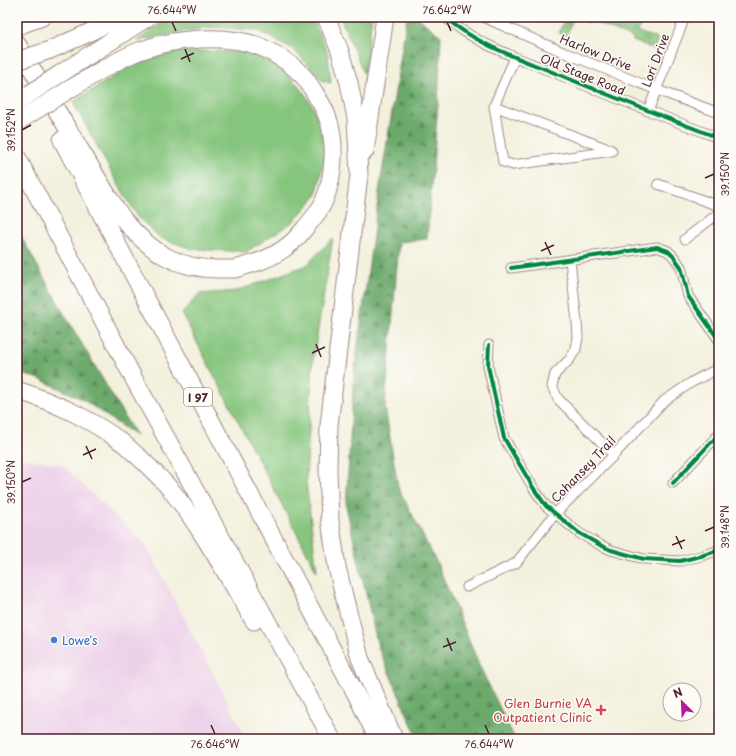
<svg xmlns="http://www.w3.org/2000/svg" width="736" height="756" font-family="'Playpen Sans',sans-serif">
<defs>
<pattern id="forest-firs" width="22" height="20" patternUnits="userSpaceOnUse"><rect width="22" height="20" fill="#6caa6c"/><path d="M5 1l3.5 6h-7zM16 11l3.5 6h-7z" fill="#5b8a59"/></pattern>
<pattern id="park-crowns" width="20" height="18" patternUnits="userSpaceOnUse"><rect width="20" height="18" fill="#85c57d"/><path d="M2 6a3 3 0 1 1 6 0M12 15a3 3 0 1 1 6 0" fill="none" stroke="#6f9f67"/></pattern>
</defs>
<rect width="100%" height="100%" fill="#fdfcf7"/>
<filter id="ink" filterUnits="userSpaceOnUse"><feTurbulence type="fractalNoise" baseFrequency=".025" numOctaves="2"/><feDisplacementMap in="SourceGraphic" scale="8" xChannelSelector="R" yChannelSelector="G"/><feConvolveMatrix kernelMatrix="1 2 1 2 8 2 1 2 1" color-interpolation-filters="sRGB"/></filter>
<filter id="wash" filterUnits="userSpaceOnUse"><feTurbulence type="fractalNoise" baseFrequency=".012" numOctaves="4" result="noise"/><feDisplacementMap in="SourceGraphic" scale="16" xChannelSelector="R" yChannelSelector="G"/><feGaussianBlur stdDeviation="0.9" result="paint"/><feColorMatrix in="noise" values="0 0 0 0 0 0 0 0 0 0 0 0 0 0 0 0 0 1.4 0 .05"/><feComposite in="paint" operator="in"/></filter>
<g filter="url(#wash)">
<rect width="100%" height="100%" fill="#f3f0dd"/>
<path fill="#edd1e9" d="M17 457 62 465 146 545 247 739H17Z"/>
<path fill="#85c57d" stroke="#687254" d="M170 17H312L328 54 331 83 323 81 293 49 257 30 208 27 137 41Z
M340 17H372L364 74Z
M217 51 250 53 278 66 298 85 309 100 314 109 322 134 324 160 316 196 293 222 246 252 193 249 160 238 138 217 114 177 73 102 129 67 173 52Z
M333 238 313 360 306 481 317 572 182 314 199 294 237 291 307 265Z"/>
<path fill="url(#forest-firs)" stroke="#5b644c" d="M407 17H417L441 36 438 104 427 239 399 242 385 407 398 487 437 563 481 669 515 739H418L378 647 346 506 354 374 379 192Z
M17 229 62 310 136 436 82 399 37 378 17 373Z"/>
<path fill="url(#park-crowns)" stroke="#687254" d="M565 17H574L566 36 559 33Z
M576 17H643L638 32 658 39 654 49 633 41V38L591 21 590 23Z"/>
</g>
<g filter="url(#ink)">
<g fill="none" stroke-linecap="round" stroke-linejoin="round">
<g stroke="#9e8884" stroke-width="11">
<path id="street" d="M445 17C475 44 518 58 555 73 610 96 664 117 719 138
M483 17 563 52 657 90 719 113
M515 57 494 106 503 162 513 165 612 151
M494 106 611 150
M648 111 685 17
M658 184 719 206
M685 239 719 213
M570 260 577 322 578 337 576 349 570 359 555 374 552 386 558 399 614 455
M511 268 657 247 668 251 674 257 681 267 688 296 719 340
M489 345 488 366 504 438 534 489 546 506 579 533 600 545 611 550 629 555 644 559 680 561 701 556 719 550
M673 483 719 434
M467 587 516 563 555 514 614 455 664 401 692 382 719 368"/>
</g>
<g stroke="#9e8884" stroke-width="19">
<path id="highway" d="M326 17 340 51 349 83 356 118 359 175 329 425 328 470 330 520 337 567 348 612 360 658 394 739
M17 26 42 17
M17 44 108 196C114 205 119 214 125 221 151 253 180 270 222 269 226 269 231 269 235 269 240 268 244 266 248 265 271 259 291 247 305 228 312 220 320 211 324 201 334 177 337 141 327 116 324 107 318 98 313 90 310 86 307 80 303 76 292 64 278 55 263 48 229 33 173 38 139 51 114 61 92 76 70 89
M50 50 86 34 120 17
M60 74 148 17
M62 140 357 696 378 739
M365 151 385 17
M17 157 135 381 332 739
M17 390C56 403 89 418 123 443 129 448 135 454 141 459 151 469 162 479 171 490 203 530 228 577 254 621"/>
</g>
<use href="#street" stroke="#fff" stroke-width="9"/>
<use href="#highway" stroke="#fff" stroke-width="17"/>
<g stroke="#9e8884" stroke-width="19" stroke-linecap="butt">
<path id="highway-bridge" d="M17 61 50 50
M17 102 60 74
M17 122 70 89"/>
</g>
<use href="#highway-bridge" stroke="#fff" stroke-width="17"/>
<g stroke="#fdfcf7" stroke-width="6">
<path id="cycleway" d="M445 17C475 44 518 58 555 73 610 96 664 117 719 138
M511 268 657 247 668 251 674 257 681 267 688 296 719 340
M489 345 488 366 504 438 534 489 546 506 579 533 600 545 611 550 629 555 644 559 680 561 701 556 719 550
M673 483 719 434"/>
</g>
<use href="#cycleway" stroke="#00873e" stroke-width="4"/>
</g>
</g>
<path fill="none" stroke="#4a1f2b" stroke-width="1.5" d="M172 22 176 31M447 22 451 31M185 49 190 62M181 59 194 53M22 130 31 125M705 178 714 174M545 242 551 255M541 251 554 245M316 344 321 357M312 353 325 347M86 446 92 459M83 455 96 449M22 482 31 478M705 531 714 527M676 536 682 549M672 545 685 540M447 638 452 651M443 647 456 642M211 725 215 734M485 725 489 734"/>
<circle fill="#3f7fe0" stroke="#fdfcf7" stroke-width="1.5" cx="54" cy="640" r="4"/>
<path fill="#e0444e" stroke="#fdfcf7" stroke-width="1.5" d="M599 704h4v4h4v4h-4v4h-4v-4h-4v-4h4z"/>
<g text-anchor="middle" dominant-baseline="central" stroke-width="3" stroke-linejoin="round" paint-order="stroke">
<rect fill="#fdfcf7" stroke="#806168" stroke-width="1" x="184" y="388" width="28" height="18" rx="3"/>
<g font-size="11" font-weight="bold" fill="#4a1f2b">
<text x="198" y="397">I 97</text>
</g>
<g font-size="12" fill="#4a1f2b" stroke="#fdfcf7">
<text transform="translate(596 52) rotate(22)">Harlow Drive</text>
<text transform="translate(655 60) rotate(-69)">Lori Drive</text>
<text transform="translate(583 74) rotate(22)">Old Stage Road</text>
<text transform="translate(583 469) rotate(-46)">Cohansey Trail</text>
</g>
<g font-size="12" fill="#366cbe" stroke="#fdfcf7" text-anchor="start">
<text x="62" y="640">Lowe's</text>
</g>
<g font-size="12" fill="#be3a42" stroke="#fdfcf7" text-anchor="end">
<text x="592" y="703">Glen Burnie VA<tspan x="592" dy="14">Outpatient Clinic</tspan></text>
</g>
</g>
<rect width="736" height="756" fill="none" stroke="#fdfcf7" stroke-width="44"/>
<g transform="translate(682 702) rotate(336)"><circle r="19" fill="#fdfcf7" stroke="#b5a4a5"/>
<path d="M0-3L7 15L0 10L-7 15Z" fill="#b5179e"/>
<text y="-6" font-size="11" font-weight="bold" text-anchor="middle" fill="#4a1f2b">N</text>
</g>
<rect x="22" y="22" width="692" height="712" fill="none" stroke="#4a1f2b" stroke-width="1.5"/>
<g font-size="10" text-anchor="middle" fill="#4a1f2b">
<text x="172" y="14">76.644°W</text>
<text x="447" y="14">76.642°W</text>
<text transform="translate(11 130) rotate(-90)" y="4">39.152°N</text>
<text transform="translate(725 174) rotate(-90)" y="4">39.150°N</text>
<text transform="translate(11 482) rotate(-90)" y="4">39.150°N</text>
<text transform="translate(725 527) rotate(-90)" y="4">39.148°N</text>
<text x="215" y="748">76.646°W</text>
<text x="489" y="748">76.644°W</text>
</g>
</svg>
